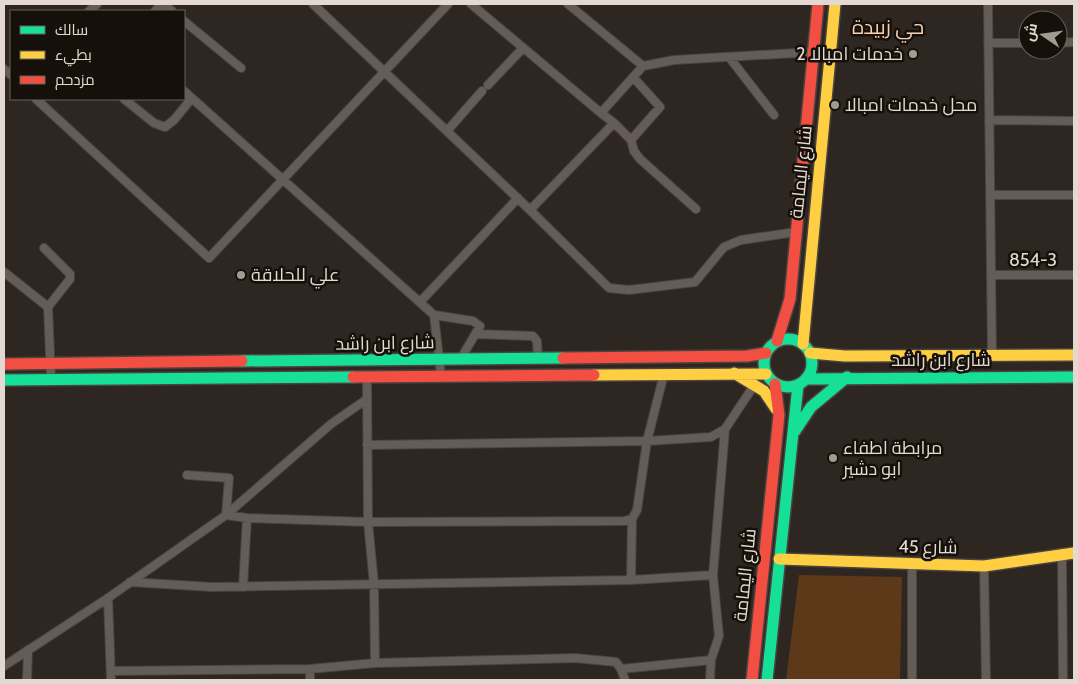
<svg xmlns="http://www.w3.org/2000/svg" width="1078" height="684" font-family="Cabin,Cairo,sans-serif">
<rect width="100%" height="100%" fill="#2e2620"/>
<path fill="#5e3919" d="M799 575 902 577 900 680H786Z"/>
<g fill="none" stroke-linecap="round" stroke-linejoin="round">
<g stroke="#4b433e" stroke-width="10">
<path id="street" d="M163 4 172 11
M313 4 530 210 609 288 629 290 695 282 724 247 741 240 796 232
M471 4 601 113
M568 4 643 66
M988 4 992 356
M89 11 97 4
M155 11 162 4
M184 21 241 68
M988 43H1028
M1058 43 1074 42
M729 57 774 115
M4 69 11 75
M488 85 523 48
M184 91 434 315 441 376
M36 99 209 258 448 4
M124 99 154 123 165 127 174 120 192 98
M989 120 1074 121
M614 123 631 140 634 151 640 159 696 209
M447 131 482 91
M631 140 660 107 633 77
M991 195H1074
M530 210 614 123 601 113 643 66 674 60 813 52
M44 248 70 274V279L48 307
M4 272 48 307 51 379
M991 275H1074
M420 302 518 198
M434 315 473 321 480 326 460 360
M476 334 533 336 537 341 538 359
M367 378 368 522 374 584 375 663
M367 445 647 441 711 437 725 429 755 384
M187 475 229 478 226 515 247 518 368 522 624 521 632 519 637 510 647 441 664 374
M1062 557 1063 680
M912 564V680
M984 566 986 680
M631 580 632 519
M130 582 212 587 631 580 713 575
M243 587 247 518
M108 598 111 680
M4 666 108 598 226 515 331 424 367 399
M310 669V680
M621 669 711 660
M111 671 310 669 375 663 575 658 616 662 621 669 625 680
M27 680 28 650
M710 680 711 660 719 636 713 575 725 429"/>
</g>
<g stroke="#4b433e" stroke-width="14">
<path id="fast" d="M764 363a24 24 0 1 1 48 0a24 24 0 1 1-48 0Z
M242 361 563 358
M807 379 1074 377
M4 380 353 377
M795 431 811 407 847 377
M767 680 798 385"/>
</g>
<g stroke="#4b433e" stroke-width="14">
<path id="slow" d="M803 344 835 4
M810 353 845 356 1074 355
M734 373 764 391 776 409
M594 375 766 374
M779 559 984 566 1074 553"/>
</g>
<g stroke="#4b433e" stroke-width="14">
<path id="jam" d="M777 341 790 299 818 4
M563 358 747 356 766 353
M4 364 242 361
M353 377 594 375
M752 680 779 415 775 384"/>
</g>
<use href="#street" stroke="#645d57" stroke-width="8"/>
<use href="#fast" stroke="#16e098" stroke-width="11"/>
<use href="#slow" stroke="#ffcf43" stroke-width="11"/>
<use href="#jam" stroke="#f24e42" stroke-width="11"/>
</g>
<g fill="#a49a94" stroke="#16100b" stroke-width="2">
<circle cx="913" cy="54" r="5"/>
<circle cx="835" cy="105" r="5"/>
<circle cx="241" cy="275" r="5"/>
<circle cx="833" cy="458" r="5"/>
</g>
<g text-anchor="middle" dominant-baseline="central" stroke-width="5" stroke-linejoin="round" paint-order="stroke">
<g font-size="18" fill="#e3d9d2" stroke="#16100b" text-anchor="start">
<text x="903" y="54" text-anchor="end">خدمات امبالا 2</text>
<text x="845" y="105">محل خدمات امبالا</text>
<text x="251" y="275">علي للحلاقة</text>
<text x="843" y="448">مرابطة اطفاء<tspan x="843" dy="21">ابو دشير</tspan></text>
</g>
<g font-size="18" fill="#e3d9d2" stroke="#16100b">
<text transform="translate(801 172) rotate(-84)">شارع اليمامة</text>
<text x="1033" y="260">854-3</text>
<text transform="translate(385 343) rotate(-1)">شارع ابن راشد</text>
<text x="941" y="360">شارع ابن راشد</text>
<text transform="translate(928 547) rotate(1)">شارع 45</text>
<text transform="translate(745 575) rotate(-84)">شارع اليمامة</text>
</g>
<g font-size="20" fill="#f8d0b2" stroke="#16100b">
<text x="888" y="27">حي زبيدة</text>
</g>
</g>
<rect width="1078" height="684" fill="none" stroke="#e3d9d2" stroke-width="10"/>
<rect x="10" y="10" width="175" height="90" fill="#16100b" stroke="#68605b"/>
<rect x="20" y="26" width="25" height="8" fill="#16e098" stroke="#68605b"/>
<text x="55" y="35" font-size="15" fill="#e3d9d2">سالك</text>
<rect x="20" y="51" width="25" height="8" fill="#ffcf43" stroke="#68605b"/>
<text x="55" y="60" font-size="15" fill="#e3d9d2">بطيء</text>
<rect x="20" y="76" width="25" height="8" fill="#f24e42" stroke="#68605b"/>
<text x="55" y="85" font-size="15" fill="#e3d9d2">مزدحم</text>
<g transform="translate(1043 35) rotate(283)"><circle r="24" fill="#16100b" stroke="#68605b"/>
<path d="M0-4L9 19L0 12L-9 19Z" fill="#a49a94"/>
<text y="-8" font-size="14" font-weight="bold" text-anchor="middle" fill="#e3d9d2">ش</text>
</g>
</svg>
